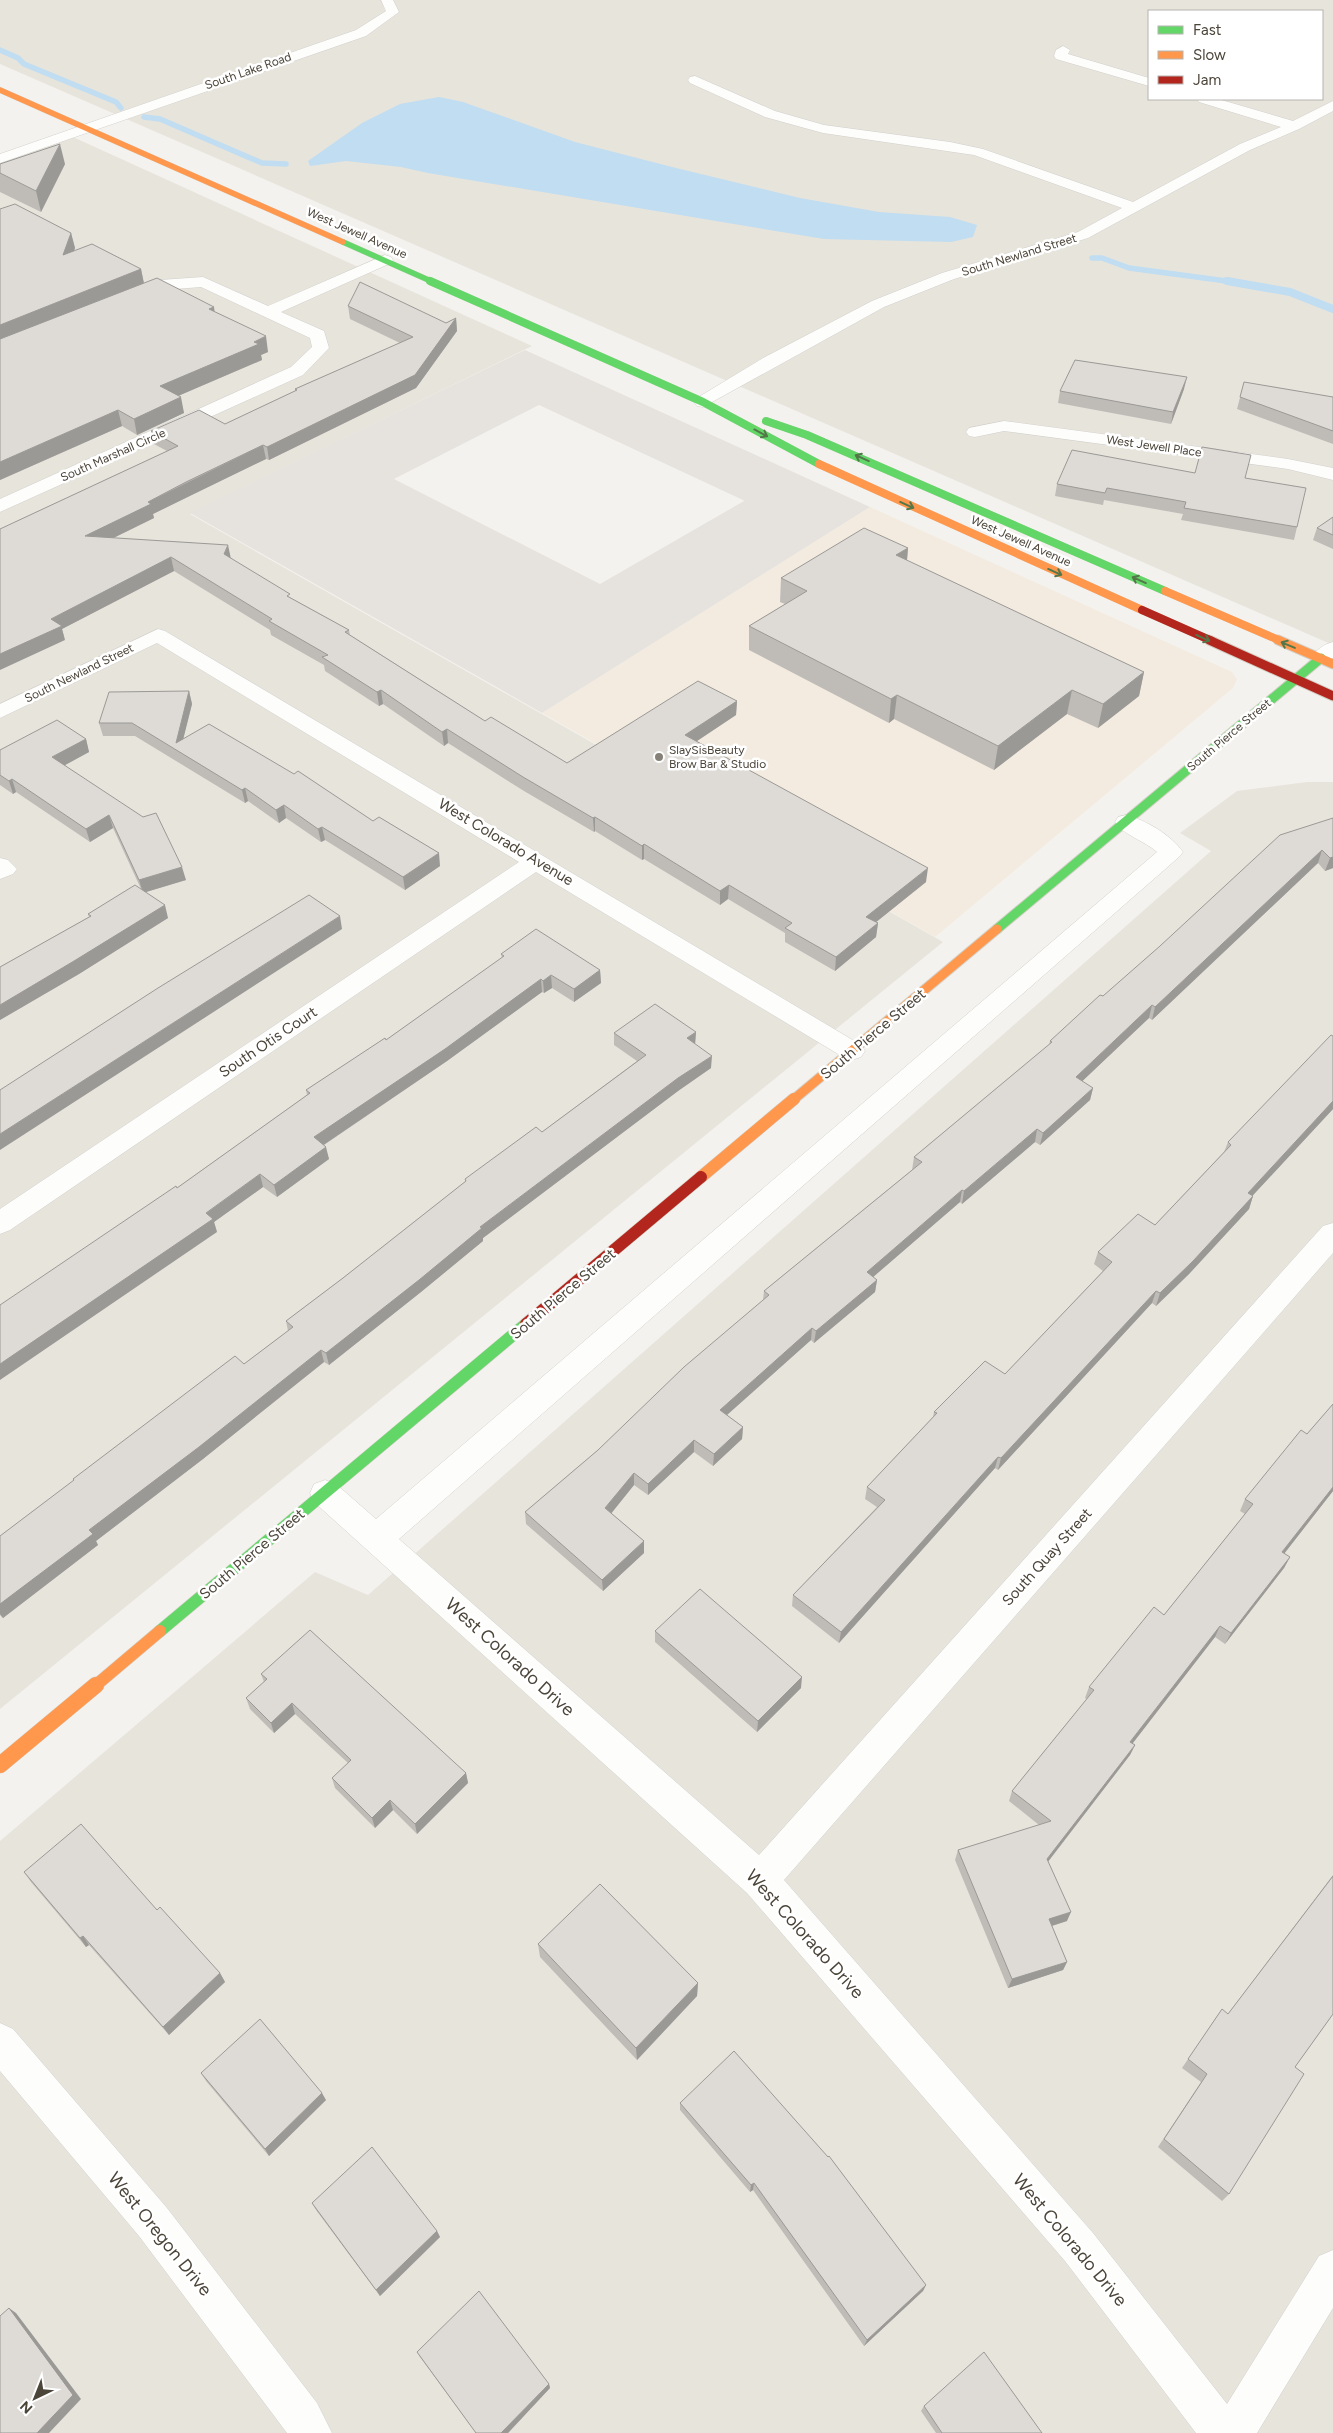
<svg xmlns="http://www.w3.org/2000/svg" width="1333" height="2433" font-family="Figtree,sans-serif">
<rect width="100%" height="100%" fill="#f4f2ee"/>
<path fill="#e7e4dc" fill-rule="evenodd" d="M0 0H1333V645L0 64ZM1149 11H1322V99H1149Z
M73 137 532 346 190 514 943 942 0 1709V162Z
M1307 782H1333V2433H0V1841L315 1572 368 1595 1211 851 1180 833 1237 791Z"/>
<path fill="#f3ebdf" d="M870 507 1232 672 1237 679 1233 688 935 937 542 713Z"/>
<path fill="#e6e3df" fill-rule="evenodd" d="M525 350 870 507 542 713 190 513ZM539 405 743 500 744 501 600 584 394 479Z"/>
<path fill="#c0ddf1" d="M439 97 463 102 575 142 676 168 800 198 879 212 950 217 977 225 973 237 951 242 824 239 428 173 401 167 346 161 310 166 308 161 362 123 400 104Z"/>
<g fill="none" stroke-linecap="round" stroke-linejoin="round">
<path stroke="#c0ddf1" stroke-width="5.5" d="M0 50 18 58 24 64 116 102 121 108
M144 117 160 119 262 163 286 164
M1092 258H1102L1129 268 1234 282"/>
<path stroke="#c0ddf1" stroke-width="8" d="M1227 281 1290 292 1333 309"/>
<g stroke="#d2d0cb" stroke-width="1">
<path id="street" d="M381 0H393L399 12 366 36 0 163V154L356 30 386 11Z
M1063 46 1070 50 1068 54 1149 78V86L1056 59 1054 56 1056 50Z
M695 76 775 111 824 125 950 142 983 149 1133 202 1240 144 1281 127 1199 102 1197 99H1218L1293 121 1333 101V111L1299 129 1250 150 1088 238 954 279 884 307 703 407 697 406 694 402 697 398 765 357 872 301 942 273 1078 232 1122 208 974 155 823 133 765 117 690 83 688 80 690 77Z
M385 255 391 257 393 260 391 263 281 312 324 331 329 348 303 375 0 512V499L291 367 312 347 310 338 201 287 162 290 136 299 130 297 128 294 130 291 160 280 203 277 268 306Z
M1004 421 1288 459 1333 468V480L1288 469 1004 431 975 437 969 436 966 432 969 428Z
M158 629 165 631 861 1045 865 1051 861 1057 852 1060 843 1057 536 872 10 1230 0 1234V1209L519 862 157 643 0 718V704Z
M1333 642V658L1321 664 1314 662 1311 658C1316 650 1324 644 1333 642Z
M1126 815C1146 820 1171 835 1183 852L1179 857 399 1539 759 1855 1323 1226 1333 1223V1253L784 1880 1093 2233 1227 2404 1319 2256 1333 2250V2308L1257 2433H1196L1065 2261 747 1893 314 1502 310 1493 314 1484 325 1480 336 1484 376 1519 1157 852C1145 841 1123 835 1115 822L1118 817Z
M0 858 8 860 17 869 13 874 0 879Z
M0 2023 13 2029 167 2208 317 2403 332 2433H287L139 2236 0 2071Z"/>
</g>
<g stroke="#d3cfc5" stroke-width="6">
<path id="fast-far3" d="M343 242 433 282"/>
</g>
<g stroke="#d3cfc5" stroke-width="8">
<path id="fast-far2" d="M430 281 703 402 819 464
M766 421 807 435 1165 591"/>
</g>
<g stroke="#d3cfc5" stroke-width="11">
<path id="fast-far1" d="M997 929 1321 658"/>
</g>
<g stroke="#d3cfc5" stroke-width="13">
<path id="fast" d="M160 1631 526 1324"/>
</g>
<g stroke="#d3cfc5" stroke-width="6">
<path id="slow-far4" d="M0 90 343 242"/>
</g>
<g stroke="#d3cfc5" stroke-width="8">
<path id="slow-far3" d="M819 464 1142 610
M1165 591 1281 641"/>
</g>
<g stroke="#d3cfc5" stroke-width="11">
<path id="slow-far2" d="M1278 640 1333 664
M793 1100 997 929"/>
</g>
<g stroke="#d3cfc5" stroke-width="13">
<path id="slow-far1" d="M701 1177 794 1099
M95 1686 160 1631"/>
</g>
<g stroke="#d3cfc5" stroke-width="17">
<path id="slow" d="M0 1765 96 1685"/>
</g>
<g stroke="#d3cfc5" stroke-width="8">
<path id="jam-far2" d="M1142 610 1212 641"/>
</g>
<g stroke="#d3cfc5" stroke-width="11">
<path id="jam-far1" d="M1209 640 1333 696"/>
</g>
<g stroke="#d3cfc5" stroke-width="13">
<path id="jam" d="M526 1324 701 1177"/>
</g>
<use href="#street" fill="#fdfdfc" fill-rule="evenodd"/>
<use href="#fast-far3" stroke="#63d668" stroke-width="5.5"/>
<use href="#fast-far2" stroke="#63d668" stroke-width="8"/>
<use href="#fast-far1" stroke="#63d668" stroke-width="9"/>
<use href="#fast" stroke="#63d668" stroke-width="12"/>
<use href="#slow-far4" stroke="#ff974d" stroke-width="5.5"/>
<use href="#slow-far3" stroke="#ff974d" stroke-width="8"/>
<use href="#slow-far2" stroke="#ff974d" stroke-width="9"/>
<use href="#slow-far1" stroke="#ff974d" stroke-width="12"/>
<use href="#slow" stroke="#ff974d" stroke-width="16"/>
<use href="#jam-far2" stroke="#b3261e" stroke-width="8"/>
<use href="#jam-far1" stroke="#b3261e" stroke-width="9"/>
<use href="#jam" stroke="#b3261e" stroke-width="12"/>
</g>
<path fill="#bfbcb8" d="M0 164H65L41 212 0 192Z
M0 209 71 233 75 248 74 251 141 269 144 283 215 312 268 352 261 355 262 360 178 396 184 413 137 435 122 426 0 480Z
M348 306 446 323 456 318 457 331 416 388 269 460 266 459 189 496 153 514 154 518 113 538 230 558 291 598 349 630 350 635 485 721 567 763 737 701 736 715 697 741 926 882 876 922 878 923 876 937 835 971 785 942V933L728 899 720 905 644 859 642 860 595 831 594 832 524 791 448 743 444 746 383 704 379 706 325 671 324 665 271 635 270 630 174 571 62 629 65 640 15 522 167 451 154 444 151 431 225 424 295 391V389L400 343 350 319Z
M1244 382 1333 397V444L1237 409Z
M1184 389 1171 424 1058 403 1060 391Z
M1195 473 1245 478 1297 527 1294 540 1181 520 1183 514 1104 500 1103 505 1055 496 1057 484Z
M1333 517V549L1313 540 1317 528Z
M908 548 907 561 1144 672 1139 696 1098 728 1067 714 994 770 894 719 889 723 749 650V626L785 604 780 602 781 578Z
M189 691 192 704 183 739 440 866 405 890 325 840 321 842 286 818 279 823 248 801 245 803 135 736H103L99 723Z
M86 739 89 752 65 765 186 880 145 892 168 918 79 974 0 1020V967L89 917 88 914 141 889 113 828 90 842 16 792 13 794 0 785V750Z
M1333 818V868L1325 871 1318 863 1152 1020 1149 1018 1082 1081 1093 1088 1090 1100 1040 1145 1035 1142 962 1204 960 1202 873 1277 877 1280 875 1292 814 1343 811 1340 727 1415 743 1427 742 1439 713 1466 694 1452 648 1495 634 1485 611 1513 644 1541V1553L603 1591 526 1524 525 1512 598 1450 763 1300 764 1291 912 1170 914 1157 1049 1045 1050 1041 1103 996Z
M501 954 600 970 601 983 574 1002 552 988 544 993 542 992 447 1061 324 1145 329 1159 277 1197 263 1187 214 1222 217 1232 177 1188 307 1095 306 1090 386 1040 502 958Z
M696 1032 695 1044 711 1068 678 1091 483 1238V1241L421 1292 329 1365 324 1362 203 1459 96 1541 98 1545 3 1618 0 1615V1536L74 1481 73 1479 244 1364 288 1331 286 1321 343 1278 465 1182V1179L542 1132 637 1061 614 1045V1033Z
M1333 1036V1109L1252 1196H1253L1249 1209 1189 1274 1156 1306 1152 1303 998 1470 995 1468 839 1643 792 1606 793 1595 877 1507 865 1499 867 1487 933 1417 934 1412 1005 1374 1103 1271 1094 1264 1098 1252 1155 1225 1224 1152 1228 1142Z
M1333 1404V1491L1284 1553 1290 1557 1284 1568 1225 1644 1215 1637 1132 1743 1135 1745 1130 1755 1048 1862 1067 1921 1052 1926 1067 1962 1063 1970 1008 1988 955 1860 958 1850 1039 1825 1009 1801 1012 1791 1087 1699 1085 1698 1089 1687 1164 1615 1245 1514 1240 1511 1245 1499 1307 1434Z
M655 1631 801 1688 757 1732 655 1642Z
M261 1674 466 1773 468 1783 417 1834 393 1810 375 1828 335 1788 332 1778 348 1763 295 1714 274 1733 250 1709 246 1698 264 1682Z
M24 1872 157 1910 220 1973 225 1982 169 2035 89 1945 86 1947 31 1882Z
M1333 1875V2014L1295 2067 1229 2194 1222 2201 1158 2147 1201 2082 1182 2068 1222 2009 1228 2014Z
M538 1944 698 1983 697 1996 637 2060 540 1957Z
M201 2073 326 2100 269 2156 206 2081Z
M680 2103 926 2285 923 2291 864 2346 753 2190 750 2192 680 2110Z
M312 2203 437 2231 440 2237 380 2296 316 2210Z
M417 2352 549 2384 550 2388 508 2433H476L420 2357Z
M924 2406 1042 2433H936L921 2411Z"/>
<path fill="#9b9996" d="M60 144 65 164 41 212 36 191Z
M71 233 75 248 67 270 63 255Z
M141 269 144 284 0 342V325Z
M214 307 216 322 209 309Z
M456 318 457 331 416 388 269 460 267 447Z
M266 336 268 352 261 355 262 360 164 402 160 386Z
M1187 377 1184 389 1171 424 1173 412Z
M181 397 184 413 137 435 134 419Z
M118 410 122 426 0 480V462Z
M263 445 266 459 153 514 154 518 89 550 85 536 148 502Z
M228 545 231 559 224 554Z
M908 548 906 571 896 555Z
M171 557 174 571 62 629 65 640 0 670V654L51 619Z
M1144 672 1139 696 1098 728 1103 704Z
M381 690 383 704 379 706 377 692Z
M1072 690 1067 714 994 770 998 746Z
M189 691 192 704 180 752 176 743Z
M897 695 894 719 889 723 891 699Z
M737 701 736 715 685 749V735Z
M447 729 448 743 444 746 442 732Z
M86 739 89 752 56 770 52 757Z
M12 779 16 792 13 794 9 781Z
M245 788 248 801 245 803 242 790Z
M284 805 286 818 279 823 276 810Z
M109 815 113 828 90 842 86 829Z
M595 817V831L594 832 593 818Z
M322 827 325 840 321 842 318 829Z
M644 844V859L642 860V846Z
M1322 850 1318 863 1152 1020 1155 1007Z
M439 853 440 866 405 890 403 877Z
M1333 857V868L1325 871 1330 858Z
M182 867 186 880 143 893 139 880Z
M928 868 926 882 865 931 866 917Z
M729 885 728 899 720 905V891Z
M165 905 168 918 79 974 0 1020V1005Z
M340 916 342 929 0 1150V1134Z
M878 923 876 937 835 971 836 957Z
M600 970 601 983 574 1002V989Z
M551 975 552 988 544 993 543 981Z
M541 979 542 992 447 1061 316 1150 314 1137Z
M1152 1005 1149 1018 1073 1090 1076 1077Z
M696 1032 695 1045 687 1038Z
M712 1056 711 1068 678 1091 483 1238V1241L421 1292 329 1365 326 1353 480 1227 678 1078Z
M1093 1088 1090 1100 1040 1145 1043 1133Z
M1333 1101V1109L1243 1206 1248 1193Z
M1037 1129 1035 1142 962 1204 964 1191Z
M326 1147 329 1159 277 1197 274 1185Z
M260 1174 263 1187 214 1222 217 1232 0 1380V1364Z
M962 1190 960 1202 865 1284 867 1272Z
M1253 1196 1249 1209 1189 1274 1156 1306 1160 1293Z
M877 1280 875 1292 814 1343 816 1331Z
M1156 1291 1152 1303 998 1470 1001 1458Z
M812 1328 811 1340 719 1422 720 1410Z
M321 1350 324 1362 203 1459 96 1541 98 1545 3 1618 0 1614V1604L89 1530Z
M743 1427 742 1439 713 1466 714 1454Z
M694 1440V1452L648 1495V1484Z
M998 1457 995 1468 839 1643 841 1632Z
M634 1473V1485L606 1520 605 1508Z
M1333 1487V1491L1277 1563 1282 1552Z
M644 1541V1553L603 1591 602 1580Z
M1290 1557 1284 1568 1225 1644 1231 1633Z
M1220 1626 1215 1637 1126 1752 1130 1742Z
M802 1677 801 1688 757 1732 758 1721Z
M292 1703 295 1714 274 1733 271 1723Z
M1135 1745 1130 1755 1043 1868 1047 1859Z
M466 1773 468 1783 417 1834 415 1824Z
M390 1800 393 1810 375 1828 372 1818Z
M1071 1912 1067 1921 1045 1928 1049 1919Z
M83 1936 89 1945 86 1947 80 1938Z
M1067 1962 1063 1970 1008 1988 1012 1979Z
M220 1973 225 1982 169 2035 163 2027Z
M698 1983 697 1996 637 2060 636 2048Z
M322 2093 326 2100 269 2156 265 2149Z
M754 2183 753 2190 750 2192 751 2185Z
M437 2231 440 2237 380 2296 376 2290Z
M926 2285 923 2291 864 2346 867 2340Z
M9 2308 16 2313 81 2399 49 2433H37Z
M549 2384 550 2388 508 2433H501Z"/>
<path fill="#dedbd6" stroke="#9b9996" d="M60 144 36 191 0 173V164Z
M15 204 71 233 63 255 92 244 141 269 0 325V209Z
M157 278 214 307 209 309 266 336 254 342 259 344 160 386 181 397 134 419 118 410 0 462V339Z
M360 282 446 323 456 318 415 375 267 447 263 445 186 482 148 502 151 504 85 536 228 545 224 554 290 594 287 596 349 630 345 632 485 721 491 717 567 763 698 681 737 701 685 735 928 868 866 917 878 923 836 957 785 928 792 923 729 885 720 891 644 844 642 846 595 817 593 818 523 777 447 729 442 732 381 690 377 692 322 657 328 655 269 621 272 619 171 557 51 619 62 626 0 654V529L15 522 178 446 151 431 199 410 225 424 297 390 295 389 413 337 348 306Z
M1075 360 1187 377 1173 412 1060 391Z
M1244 382 1333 397V431L1240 397Z
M1202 447 1251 455 1245 478 1306 488 1297 527 1184 508 1186 502 1107 488 1105 493 1057 484 1072 450 1195 473Z
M1333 517V535L1317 528Z
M864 528 908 548 896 555 1144 672 1103 704 1072 690 998 746 897 695 891 699 749 626 807 591 781 578Z
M189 691 176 743 209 724 294 774 298 771 373 821 379 817 439 853 403 877 322 827 318 829 284 805 276 810 245 788 242 790 132 723H99L109 692Z
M57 720 86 739 52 757 143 817 156 813 182 867 139 880 109 815 86 829 12 779 9 781 0 775V750Z
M1333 818V857L1330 858 1322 850 1155 1007 1152 1005 1076 1077 1093 1088 1043 1133 1037 1129 964 1191 962 1190 867 1272 877 1280 816 1331 812 1328 720 1410 743 1427 714 1454 694 1440 648 1484 634 1473 605 1508 644 1541 602 1580 525 1512 598 1450 684 1367 769 1295 764 1291 922 1162 914 1157 1052 1042 1050 1041 1100 995 1103 996 1160 946 1280 835Z
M135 885 165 905 74 961 0 1005V967L91 916 88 914Z
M309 895 340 916 0 1134V1090L158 988Z
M536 929 600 970 574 989 551 975 543 981 541 979 445 1049 314 1137 326 1147 274 1185 260 1174 206 1213 213 1219 0 1364V1305L176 1186 177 1188 310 1093 306 1090 385 1038 386 1040 504 956 501 954Z
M655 1004 696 1032 687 1038 712 1056 678 1078 480 1227 482 1228 419 1280 326 1353 321 1350 199 1447 89 1530 93 1534 0 1604V1536L74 1480 73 1479 235 1356 244 1364 293 1327 286 1321 343 1278 466 1181 465 1179 536 1127 542 1132 646 1055 614 1033Z
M1331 1035 1333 1036V1101L1248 1193 1253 1196 1193 1261 1160 1293 1156 1291 1001 1458 998 1457 841 1632 793 1595 885 1500 867 1487 937 1413 934 1412 985 1361 1005 1374 1112 1262 1098 1252 1138 1214 1155 1225 1231 1145 1228 1142Z
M1333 1404V1487L1282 1552 1290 1557 1231 1633 1220 1626 1130 1742 1135 1745 1047 1859 1071 1912 1049 1919 1067 1962 1012 1979 958 1850 1051 1821 1012 1791 1094 1690 1089 1687 1154 1607 1164 1615 1253 1504 1245 1499 1301 1430 1307 1434Z
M700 1589 802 1677 758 1721 655 1631Z
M310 1630 466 1773 415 1824 390 1800 372 1818 332 1778 351 1760 292 1703 271 1723 246 1698 267 1679 261 1674Z
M81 1824 157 1910 160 1907 220 1973 163 2027 83 1936 80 1938 24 1872Z
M1333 1876V2014L1295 2067 1304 2074 1229 2194 1164 2139 1207 2074 1188 2059 1222 2009 1228 2014Z
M600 1884 698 1983 636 2048 538 1944Z
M260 2019 322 2093 265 2149 201 2073Z
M734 2051 828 2157 829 2156 926 2285 867 2340 754 2183 751 2185 680 2103Z
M372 2147 437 2231 376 2290 312 2203Z
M479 2291 549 2384 501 2433H476L417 2352Z
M9 2308 73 2395 37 2433H0V2316Z
M984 2352 1042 2433H942L924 2406Z"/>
<defs><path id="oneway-shaft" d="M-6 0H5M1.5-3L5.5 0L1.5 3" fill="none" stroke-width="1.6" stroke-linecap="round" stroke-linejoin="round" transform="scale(1.25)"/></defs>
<g stroke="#537749">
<use href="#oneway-shaft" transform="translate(761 433) rotate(28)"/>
<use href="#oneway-shaft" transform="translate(862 458) rotate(-156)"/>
<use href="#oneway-shaft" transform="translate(907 505) rotate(24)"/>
<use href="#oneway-shaft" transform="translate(1055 572) rotate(24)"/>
<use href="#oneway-shaft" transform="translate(1139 580) rotate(-156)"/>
<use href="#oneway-shaft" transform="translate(1203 638) rotate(24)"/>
<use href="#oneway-shaft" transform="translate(1288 645) rotate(-157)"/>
</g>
<circle fill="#868178" stroke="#fff" stroke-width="2" cx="659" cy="757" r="5"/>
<g text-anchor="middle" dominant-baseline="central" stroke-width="5" stroke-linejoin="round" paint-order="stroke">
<g font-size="12" fill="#4b4439" stroke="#fff">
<text transform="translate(248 71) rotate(-19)">South Lake Road</text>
<text transform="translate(357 233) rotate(24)">West Jewell Avenue</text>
<text transform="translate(1019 255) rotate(-17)">South Newland Street</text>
<text transform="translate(1154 446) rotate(8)">West Jewell Place</text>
<text transform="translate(113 455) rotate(-24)">South Marshall Circle</text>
<text transform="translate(1021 541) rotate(24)">West Jewell Avenue</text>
<text transform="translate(79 673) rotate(-26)">South Newland Street</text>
<text transform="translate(1229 735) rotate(-40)">South Pierce Street</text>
</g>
<g font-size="12" fill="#4b4439" stroke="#fff" text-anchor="start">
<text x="669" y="750">SlaySisBeauty<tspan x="669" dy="14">Brow Bar &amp; Studio</tspan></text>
</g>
<g font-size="15" fill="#4b4439" stroke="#fff">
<text transform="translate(506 842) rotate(31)">West Colorado Avenue</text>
<text transform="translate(873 1034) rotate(-40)">South Pierce Street</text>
<text transform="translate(268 1042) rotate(-34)">South Otis Court</text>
<text transform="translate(563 1294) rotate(-40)">South Pierce Street</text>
<text transform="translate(252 1554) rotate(-40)">South Pierce Street</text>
<text transform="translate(1047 1557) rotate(-48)">South Quay Street</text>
</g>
<g font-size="18" fill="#4b4439" stroke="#fff">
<text transform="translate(510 1657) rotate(42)">West Colorado Drive</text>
<text transform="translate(805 1934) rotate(48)">West Colorado Drive</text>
<text transform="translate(160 2234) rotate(51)">West Oregon Drive</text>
<text transform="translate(1070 2240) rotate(50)">West Colorado Drive</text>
</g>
</g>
<rect x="1148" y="10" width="175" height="90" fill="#ffffff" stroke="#b7b4b0"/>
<rect x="1158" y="26" width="25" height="8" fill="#63d668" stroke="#b7b4b0"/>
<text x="1193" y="35" font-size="15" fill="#4b4439">Fast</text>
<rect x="1158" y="51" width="25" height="8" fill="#ff974d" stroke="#b7b4b0"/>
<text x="1193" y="60" font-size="15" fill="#4b4439">Slow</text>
<rect x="1158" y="76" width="25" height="8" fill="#b3261e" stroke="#b7b4b0"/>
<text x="1193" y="85" font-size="15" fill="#4b4439">Jam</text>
<g transform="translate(35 2398) rotate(223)" stroke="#ffffff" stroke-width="4" paint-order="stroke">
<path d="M0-4L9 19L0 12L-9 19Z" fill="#4b4439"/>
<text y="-8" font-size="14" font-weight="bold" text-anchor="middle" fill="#4b4439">N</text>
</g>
</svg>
